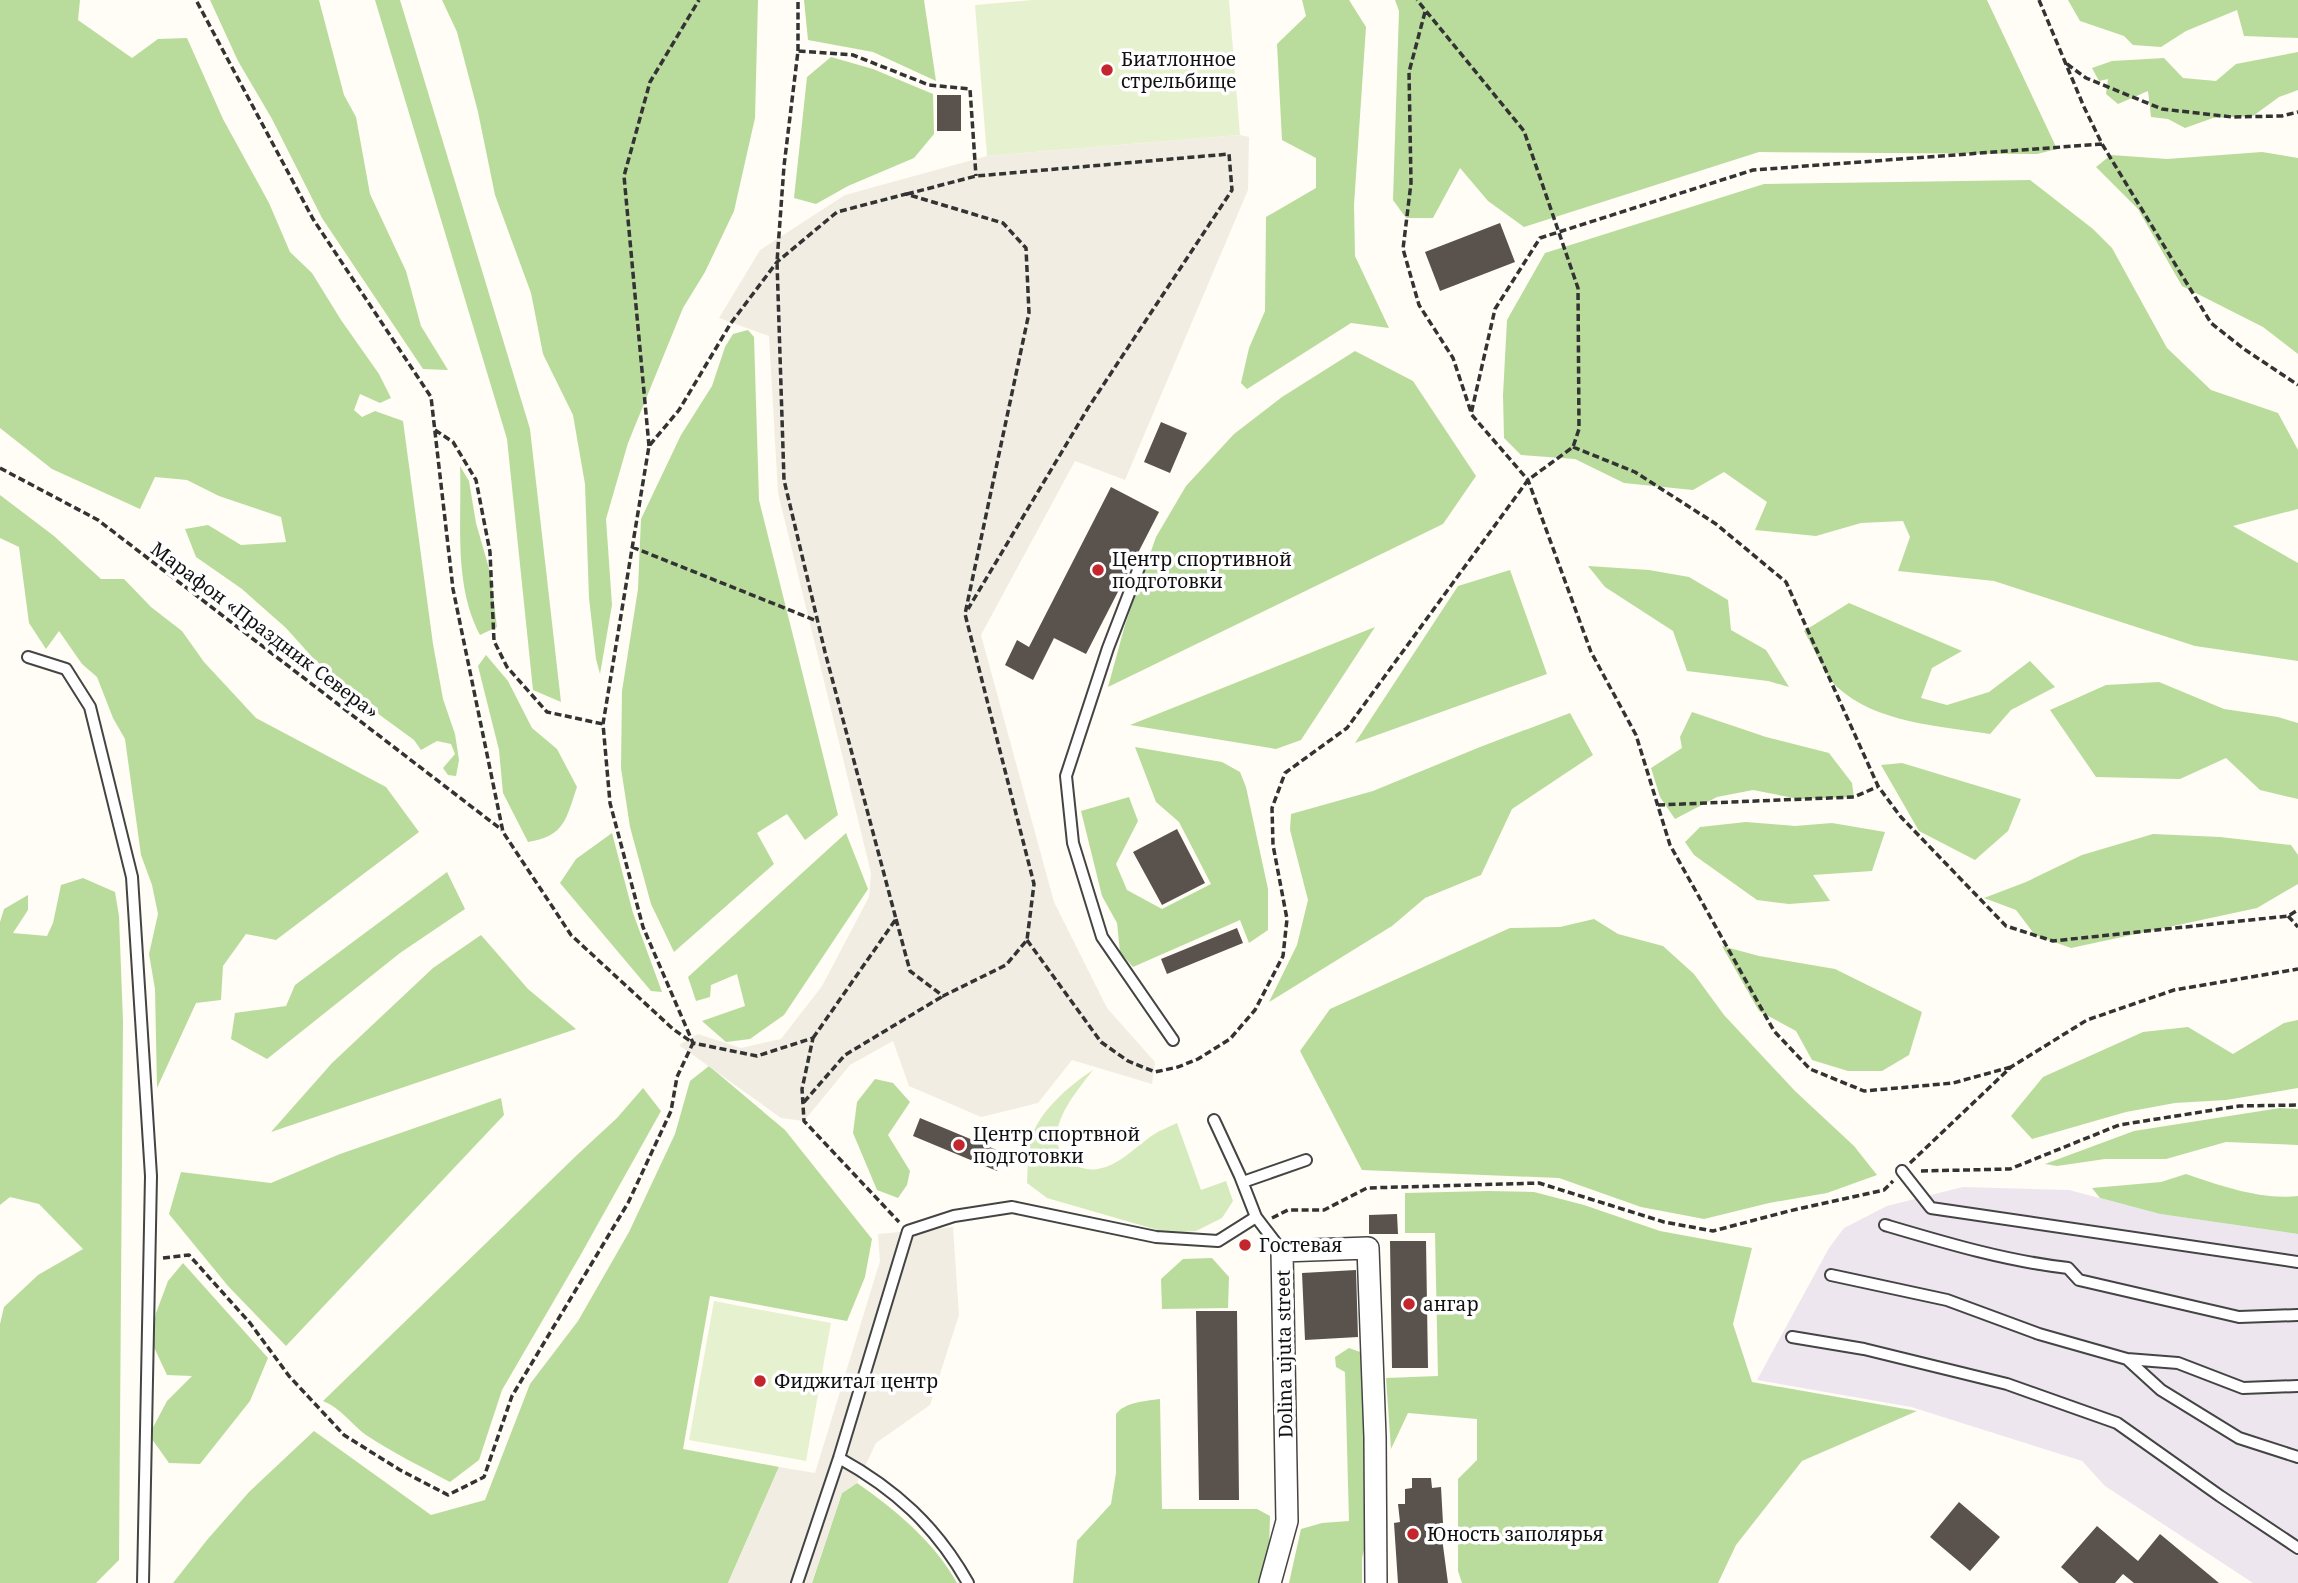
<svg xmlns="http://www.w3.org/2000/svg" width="2298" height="1583" font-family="'Noto Serif',serif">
<rect width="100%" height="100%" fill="#fffdf5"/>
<path fill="#eee6ef" d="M1963 1187 2069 1190 2160 1214 2298 1234V1583H2253L2105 1486 2082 1461 1911 1407 1757 1380 1829 1248 1844 1228 1887 1206Z"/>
<path fill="#d5ebbd" d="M1093 1070C1077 1091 1038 1135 1068 1160 1077 1167 1086 1171 1098 1169 1120 1165 1135 1147 1153 1135 1160 1130 1169 1127 1177 1123L1201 1190 1226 1181 1233 1201 1222 1218 1196 1231 1168 1233 1047 1198 1027 1183C1028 1169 1027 1152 1031 1139 1039 1111 1070 1085 1093 1070Z"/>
<path fill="#b9dc9c" d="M0 0H80L78 20 132 58 158 39 187 38 223 119 269 203 290 252 312 273 341 320 379 374 391 398 380 403 360 394 354 410 362 417 375 411 403 421 433 644 443 699 455 734 459 760 456 776 448 775 443 768 455 754 451 744 437 741 421 750 414 740 362 702 313 658 286 628 242 589 196 557 185 529 208 525 241 545 286 542 281 517 219 496 187 480 155 477 140 509 52 469 0 428Z
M210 0H319L344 95 356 117 370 194 406 271 421 326 448 370 423 369 322 218 272 119 238 61Z
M375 0H400L530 429 561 702 533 690 507 439Z
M442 0H758L755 118 734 211 705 272 683 308 628 443 606 519 612 605 600 674 596 659 589 598 585 484 573 415 543 354 531 293 495 195 478 112 457 32Z
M804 0H924L936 81 873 52 808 40Z
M1302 0H1349L1366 27 1354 205 1355 256 1389 328 1351 323 1247 389 1241 383 1249 348 1265 311 1266 217 1316 188V158L1282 140 1277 44 1306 16Z
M1395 0H1987L2057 149 2037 154 1759 152 1524 227 1488 201 1460 168 1433 218H1406L1393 200 1399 11Z
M2068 0H2298V38L2244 36 2237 10 2186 31 2161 47 2133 45 2124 36 2080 21Z
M2298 52V90L2279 97 2253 116 2213 118 2185 128 2168 119 2151 117 2148 91 2118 104 2106 94 2108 79 2099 81 2092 68 2112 61 2164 58 2183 78 2216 81 2236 64Z
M831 57 873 69 933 94 934 134 914 158 848 186 816 204 794 198 807 77Z
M2262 152 2298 158V354L2263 327 2182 286 2138 209 2096 167 2111 155 2167 159Z
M2030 180 2093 229 2112 248 2167 348 2211 390 2278 413 2298 450V509L2233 526 2298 563V661L2195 646 1994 581 1898 571 1910 537 1903 521 1861 523 1816 536 1755 530 1767 502 1724 472 1693 490 1624 483 1575 459 1521 455 1504 438 1503 395 1507 320 1545 253 1764 184Z
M748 330 754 337 759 500 838 815 805 840 787 814 757 833 774 864 674 952 651 904 630 827 621 768 622 691 638 589 641 519 681 435 712 386 725 347 733 334Z
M1355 351 1413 381 1476 476 1443 524 1108 687 1125 625 1156 537 1186 486 1234 434 1282 397Z
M460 466 469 481 476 523 490 572 497 627 480 635C453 584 462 521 460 466Z
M0 495 54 536 101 579H124L151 607 182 631 204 662 256 718 386 787 419 832 276 940 246 934 223 966 221 1000 196 1003 157 1088 155 989 149 954 158 914 152 885 141 855 125 739 113 718 97 677 82 664 59 631 46 649 29 623 19 547 0 538Z
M1588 566 1649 570 1689 577 1728 600 1731 630 1766 650 1789 687 1768 681 1687 671 1673 631 1605 587Z
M1510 570 1547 674 1355 743 1458 586Z
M1849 603 1962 651 1932 668 1921 698 1947 705 1989 692 2030 661 2055 687 2011 710 1990 734C1939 726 1876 723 1837 687 1825 676 1813 646 1804 631Z
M1375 627 1301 740 1276 749 1130 725Z
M486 655 508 681 532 728 557 749 577 787C566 819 565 836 528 842L503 793 499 750 478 666Z
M2159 682 2224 709 2278 717 2298 723V799L2260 790 2226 758 2180 779 2096 777 2050 710 2106 685Z
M1692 712 1766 737 1829 753 1852 783 1854 797 1799 799 1753 790 1717 797 1675 819 1660 797 1651 768 1682 748 1680 737Z
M1570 713 1593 755 1512 809 1481 875 1425 898 1392 926 1269 1002 1297 945 1308 900 1290 830 1291 814 1373 791 1480 747Z
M1135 747 1222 762 1240 772 1246 787 1268 889V930L1249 943 1240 920 1133 967 1120 952 1117 923 1102 896 1081 811 1129 797 1138 821 1116 864 1127 890 1162 909 1211 884 1179 822 1156 802Z
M1902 763 2021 799 2008 831 1975 860 1919 831 1881 765Z
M1746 822 1795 826 1832 823 1885 832 1872 871 1813 875 1830 901 1789 904 1757 900 1694 855 1685 842 1700 827Z
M612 833 633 913 662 992 651 991 560 883 576 859Z
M846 833 868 889 784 1015 750 1039 726 1042 702 1021 745 1006 737 974 711 985 710 997 696 1001 688 977Z
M2153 834 2220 837 2291 845 2298 855V884L2257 908 2071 948 2035 935 2016 910 1984 898 2026 882 2082 855Z
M447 872 465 909 400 953 267 1059 231 1039 235 1013 286 1006 295 985Z
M83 878 115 892 119 916 123 1021 119 1560 96 1583H0V1324L4 1307 38 1275 83 1249 39 1204 10 1197 0 1205V922L4 909 28 895V910L13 933 47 936 53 923 61 885Z
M1594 919 1618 934 1663 946 1694 974 1724 1015 1795 1091 1854 1146 1877 1175 1827 1193 1769 1203 1704 1219 1641 1207 1559 1178 1362 1170 1300 1051 1330 1009 1510 928 1560 927Z
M481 935 528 989 576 1029 271 1132 332 1063 433 968Z
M1722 946 1759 956 1835 969 1922 1012 1909 1055 1882 1071H1848L1812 1060 1796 1031 1759 1011Z
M2298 1020V1088L2226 1100 2175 1103 2126 1112 2032 1139 2011 1116 2043 1077 2143 1032 2188 1027 2233 1054 2284 1023Z
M709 1066 785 1130 872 1239 865 1277 847 1321 710 1296 683 1449 779 1467 728 1583H173L207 1540 249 1492 314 1431 431 1515 485 1500 530 1384 578 1321 629 1232 675 1134 690 1081Z
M875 1079 893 1083 910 1102 888 1135 910 1171 907 1185 898 1198 877 1190 853 1133 857 1102Z
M643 1088 661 1111 580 1256 502 1390 479 1460 450 1482C422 1467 393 1453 366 1435 351 1424 341 1408 323 1401L577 1155 617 1118Z
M501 1098 504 1115 286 1346 228 1286 169 1214 181 1172 271 1183 340 1154Z
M2280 1108 2298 1109V1145L2226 1142 2166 1159H2105L2057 1166 2045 1164 2134 1131Z
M2186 1174C2221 1186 2261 1200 2298 1196V1234L2160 1214 2100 1198 2092 1188 2161 1182Z
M1488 1191 1534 1192 1584 1205 1660 1231 1752 1248 1733 1324 1752 1382 1917 1411 1802 1461 1736 1545 1718 1583H1462L1458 1571V1479L1477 1460V1419L1408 1413 1391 1449 1386 1378 1438 1376 1435 1233H1405V1193Z
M1212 1258 1229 1277 1228 1308 1162 1309 1161 1279 1183 1259Z
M183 1263 268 1358 250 1401 200 1464 169 1463 149 1435 167 1401 192 1376 167 1375 151 1341 156 1313 168 1281Z
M1349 1348 1363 1353 1368 1534 1362 1558V1583H1289L1301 1529 1322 1523 1349 1521 1345 1372 1336 1367 1335 1357Z
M1160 1399 1162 1509H1257L1270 1516 1269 1549 1258 1583H1073L1077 1541 1111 1504 1116 1473V1414C1125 1402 1146 1401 1160 1399Z
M857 1483C895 1509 935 1543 957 1583H812L842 1493Z"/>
<path fill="#e6f2cf" d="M1032 0H1229L1240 135 987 156 975 5Z
M714 1301 831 1323 806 1461 689 1440Z"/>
<path fill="#f1ede2" d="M1240 135 1249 137 1248 190 1125 480 1075 461 981 635 1054 902 1107 1008 1155 1062 1152 1084 1072 1060 1038 1103 981 1117 909 1086 893 1041 850 1065 804 1121 781 1118 679 1045 698 1034 741 1048 781 1039 822 986 869 897 871 873 778 493 769 336 719 318 760 250 845 195 987 156Z
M953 1227 959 1315 930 1405 876 1443 857 1483 842 1493 812 1583H728L779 1467 815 1473 880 1261 878 1234Z"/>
<path fill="#5a524d" d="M937 95H961V131H937Z
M1500 223 1515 262 1440 291 1425 252Z
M1161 422 1187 433 1170 473 1144 462Z
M1111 487 1159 512 1086 654 1054 638 1033 680 1005 665 1017 640 1029 647Z
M1177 829 1205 883 1162 905 1133 852Z
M1237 928 1243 943 1167 974 1161 959Z
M920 1118 1004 1153 997 1171 913 1136Z
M1397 1214 1398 1234H1369V1215Z
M1390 1241H1426L1428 1368H1392Z
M1356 1270 1358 1337 1305 1340 1302 1273Z
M1196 1311H1237L1239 1500H1199Z
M1412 1478H1431L1432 1488 1441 1487 1443 1523H1440L1448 1583H1398L1394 1523 1400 1522 1398 1504H1405V1489L1412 1488Z
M1959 1502 2000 1537 1970 1571 1930 1537Z
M2097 1526 2138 1561 2160 1534 2219 1583H2134L2123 1574 2115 1583H2079L2061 1567Z"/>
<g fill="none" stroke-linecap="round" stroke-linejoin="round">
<g stroke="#444" stroke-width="14">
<path id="service" d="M1140 565 1108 648 1066 776 1073 843 1102 937 1173 1040
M28 657 66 669 90 707 132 877 151 1176 143 1583
M1214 1120 1240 1176 1256 1217 1282 1251
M1902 1171 1931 1208 2298 1262
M1243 1182 1306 1160
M1885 1225C1946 1243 2006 1261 2068 1268L2079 1280 2239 1317 2298 1315
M1831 1275 1947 1300 2039 1334 2127 1359 2161 1390 2239 1438 2298 1457
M1792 1337 1864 1349 2007 1384 2117 1423 2220 1496 2298 1548
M2127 1359 2178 1363 2243 1388 2298 1386
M839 1458C895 1489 936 1526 968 1583
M797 1583 839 1458 908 1231 954 1216 1012 1207 1156 1237 1218 1241 1256 1217"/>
</g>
<g stroke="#444" stroke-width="24">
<path id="minor" d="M1270 1583 1287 1521 1282 1251 1368 1248 1375 1437 1376 1583"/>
</g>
<path stroke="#333" stroke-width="3.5" stroke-dasharray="7 3.5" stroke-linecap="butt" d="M2039 0 2084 107 2102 144 2211 323 2244 349 2298 385
M1425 12 1409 72 1411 183 1403 249 1419 305 1453 358 1471 412
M798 51V0
M2067 64 2086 78 2162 109 2232 117 2282 116 2298 112
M907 194 976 176 1229 154 1232 190 1088 408 968 609
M435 430 453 442 476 480 490 552 494 641 507 667 547 712 603 724
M649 446 624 176 650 82 699 0
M1573 447 1635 472 1716 524 1786 582 1878 786 1900 816 2006 926 2053 941 2288 916 2298 910
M0 468 98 520 502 830
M632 547 817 621
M1658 805 1854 797 1877 787
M2288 916 2298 927
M896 919 910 971 943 996 1006 965 1027 940 1034 884 965 614 1029 313 1026 248 1003 223 906 194 837 212 777 262 731 323 679 410 649 446 603 724 610 803 643 927 693 1043 757 1056 813 1038 802 1089 804 1121 899 1222
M1027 940 1101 1042 1128 1061 1155 1072 1178 1067 1198 1059 1230 1039 1255 1010 1283 956 1287 919 1273 845 1272 808 1285 773 1347 728 1528 480 1573 447 1579 429 1578 288 1524 131 1417 0
M813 1038 896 919 825 652 784 480 777 262 784 166 798 51 853 55 929 85 970 89 976 176
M2011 1067 1953 1083 1864 1091 1810 1069 1774 1031 1670 845 1636 735 1591 652 1528 480 1471 414 1495 309 1540 238 1753 170 2102 144
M804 1102 845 1055 943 996
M1910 1163 2011 1067 2087 1020 2174 990 2298 969
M1921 1171 2010 1169 2119 1125 2239 1106 2298 1105
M1272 1218 1288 1210H1324L1367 1188 1539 1183 1664 1222 1713 1231 1789 1211 1884 1190 1893 1181
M163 1258 189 1255 250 1323 289 1376 344 1435 400 1470 448 1495 484 1477 512 1396 628 1203 671 1111 677 1077 693 1043 673 1029 571 935 503 832 453 589 431 397 313 219 196 0"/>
<use href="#service" stroke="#fff" stroke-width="10"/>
<use href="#minor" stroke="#fff" stroke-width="21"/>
</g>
<g fill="#c4262e" stroke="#fff" stroke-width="2.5">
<circle cx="1107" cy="70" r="7"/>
<circle cx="1098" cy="570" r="7"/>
<circle cx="959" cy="1145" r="7"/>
<circle cx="1245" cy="1245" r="7"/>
<circle cx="1409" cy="1304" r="7"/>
<circle cx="760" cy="1381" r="7"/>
<circle cx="1413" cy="1534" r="7"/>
</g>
<g text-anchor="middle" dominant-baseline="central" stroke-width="7" stroke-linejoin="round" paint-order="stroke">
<g font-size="19" fill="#111" stroke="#fff" text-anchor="start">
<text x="1121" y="59">Биатлонное<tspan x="1121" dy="22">стрельбище</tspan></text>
<text x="1112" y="559">Центр спортивной<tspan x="1112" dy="22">подготовки</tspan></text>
<text x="973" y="1134">Центр спортвной<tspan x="973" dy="22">подготовки</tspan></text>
<text x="1259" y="1245">Гостевая</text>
<text x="1423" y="1304">ангар</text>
<text x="774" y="1381">Фиджитал центр</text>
<text x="1427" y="1534">Юность заполярья</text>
</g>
<g font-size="19" fill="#111" stroke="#fff">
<text transform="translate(265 630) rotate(37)">Марафон «Праздник Севера»</text>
<text transform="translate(1284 1354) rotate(-91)">Dolina ujuta street</text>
</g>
</g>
</svg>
